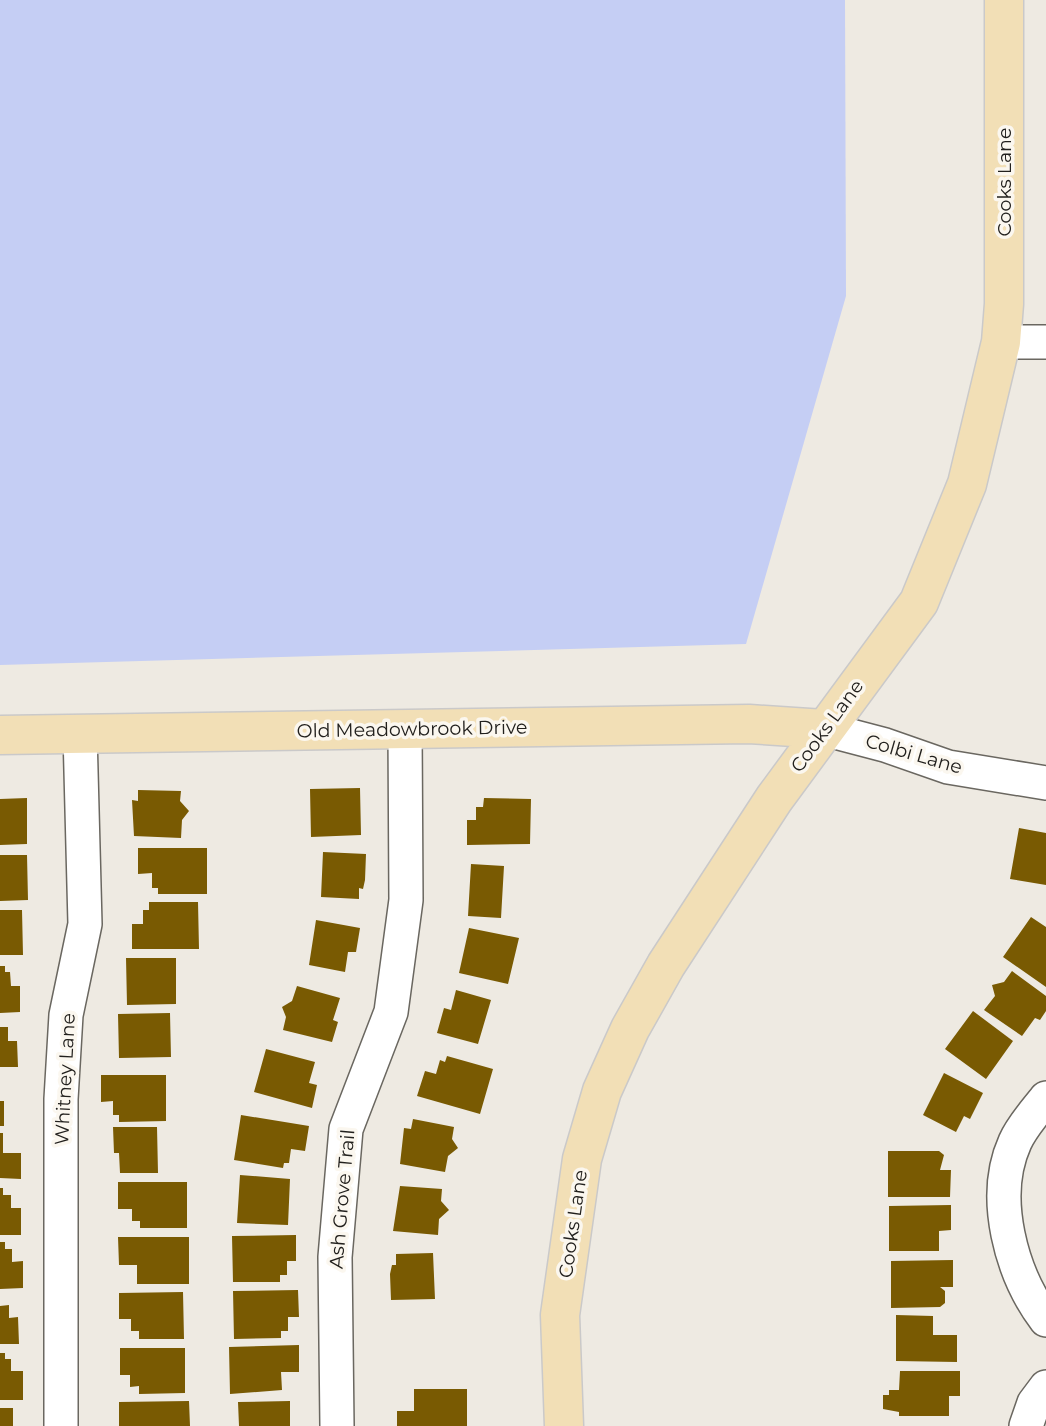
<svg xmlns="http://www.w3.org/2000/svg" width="1046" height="1426" font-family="Montserrat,sans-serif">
<rect width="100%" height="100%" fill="#eeeae2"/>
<path fill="#c5cef4" d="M0 0H845L846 296 746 644 0 665Z"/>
<path fill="#795a02" d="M360 788 361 835 311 837 310 789Z
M138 790 181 791 180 801 189 811 182 820 181 838 134 836 132 800 138 801Z
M27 798V844L0 845V799Z
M484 798 531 799 530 844 467 845V820H476V807H483Z
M1019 828 1046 833V885L1010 879Z
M138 848H207V894H158V888H152V873L138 874Z
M323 852 366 854 365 880 363 889 359 888V899L321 897Z
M0 855H27L28 900 0 901Z
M471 864 504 866 501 918 468 916Z
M149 902H198L199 949H132V924H143V910H149Z
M0 910H22L23 955H0Z
M1031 917 1046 927V987L1003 957Z
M316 920 360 928 356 952H348L345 972 309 965Z
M469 928 519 938 508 984 459 973Z
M126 958H176V1004L127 1005Z
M0 966H5V972H10L11 986H20V1012L0 1013Z
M1012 971 1046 996V1011L1040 1020 1035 1018 1022 1036 984 1010 995 996 992 985 1004 982Z
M297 986 340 998 333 1020 338 1022 332 1042 283 1030 286 1017 282 1007 292 1001Z
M456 990 491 1000 478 1044 437 1033 444 1008 451 1010Z
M973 1011 1013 1041 986 1079 945 1049Z
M170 1013 171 1057 119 1058 118 1014Z
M0 1027H8V1041H17L18 1067H0Z
M266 1049 315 1062 309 1083 317 1085 312 1108 254 1092Z
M447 1056 493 1069 480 1114 417 1096 425 1071 436 1074 440 1060 445 1062Z
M944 1073 983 1093 970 1119 964 1116 956 1132 923 1115Z
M101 1075H166V1121L119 1122V1115H113V1101L101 1102Z
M0 1101H4V1126H0Z
M241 1115 309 1126 305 1151 291 1149 289 1163H284L283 1168 234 1160Z
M413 1119 454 1127 452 1139 458 1148 448 1156 445 1172 400 1164 404 1128 411 1129Z
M113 1127H157L158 1173H120L119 1153H114Z
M0 1133H3V1153H21V1179L0 1178Z
M888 1151H939L944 1155 940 1170H951L950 1197H888Z
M240 1175 290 1179 288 1225 237 1223Z
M118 1182H187V1228H140V1221H132V1209H118Z
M400 1186 442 1189 441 1201 449 1210 439 1219 438 1235 393 1231Z
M0 1188H3V1195H11V1208H21V1235H0Z
M951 1205V1230L939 1231V1251H889V1206Z
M296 1235V1261H287V1275H280V1282H233L232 1236Z
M118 1237H189V1284H137V1265H119Z
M0 1242H5V1249H12V1262L23 1261V1288L0 1289Z
M433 1253 435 1299 391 1300 390 1274 392 1265H396V1254Z
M953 1260V1287H940L945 1291V1303L940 1307 891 1308V1261Z
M298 1290 299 1317H288V1331H281V1338L234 1339 233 1291Z
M183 1292 184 1339H139V1331H131V1319H119V1293Z
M9 1305V1318L18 1317 19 1344H0V1306Z
M896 1315 933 1316V1335H957V1362L896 1361Z
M299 1345V1372H281L282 1390 230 1394 229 1347Z
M120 1348H185V1393L139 1394V1386L130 1387V1375H120Z
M0 1353H5V1359H11V1371H23V1400H0Z
M900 1371H960V1396H949V1416H899V1412L883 1409V1395H889V1390H899Z
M414 1389H467V1426H397V1411H414Z
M189 1401 190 1426H119V1402Z
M290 1401V1426H239L238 1402Z
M0 1408H13V1426H0Z"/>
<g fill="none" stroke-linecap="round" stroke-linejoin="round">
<g stroke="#6a6760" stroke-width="36">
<path id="minor" d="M1001 342H1046
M824 729 885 745 948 767 1046 783
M1046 1098C1036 1111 1022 1126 1015 1142 990 1197 1011 1274 1046 1320
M61 1426V1099L66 1015 85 924 80 733
M337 1426 335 1257 346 1129 391 1012 406 900 405 729
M1026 1426 1034 1403 1046 1387"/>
</g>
<g stroke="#cac9c9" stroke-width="41">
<path id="major" d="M0 735 749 724 824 729
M564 1426 560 1315 582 1159 602 1091 630 1029 666 965 774 799 919 602 967 484 1001 342 1004 304V0"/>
</g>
<use href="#minor" stroke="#fff" stroke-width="33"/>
<use href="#major" stroke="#f2dfb6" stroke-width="38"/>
</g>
<g text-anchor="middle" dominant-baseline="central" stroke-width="7" stroke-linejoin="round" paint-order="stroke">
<g font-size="19" fill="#22201d" stroke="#fbf7ef">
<text transform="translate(1004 182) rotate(-90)">Cooks Lane</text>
<text transform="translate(827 726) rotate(-54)">Cooks Lane</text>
<text transform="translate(412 729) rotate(-1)">Old Meadowbrook Drive</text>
<text transform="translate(914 754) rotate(16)">Colbi Lane</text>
<text transform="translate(65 1079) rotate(-87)">Whitney Lane</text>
<text transform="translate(342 1199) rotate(-85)">Ash Grove Trail</text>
<text transform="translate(573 1224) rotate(-82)">Cooks Lane</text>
</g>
</g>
</svg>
